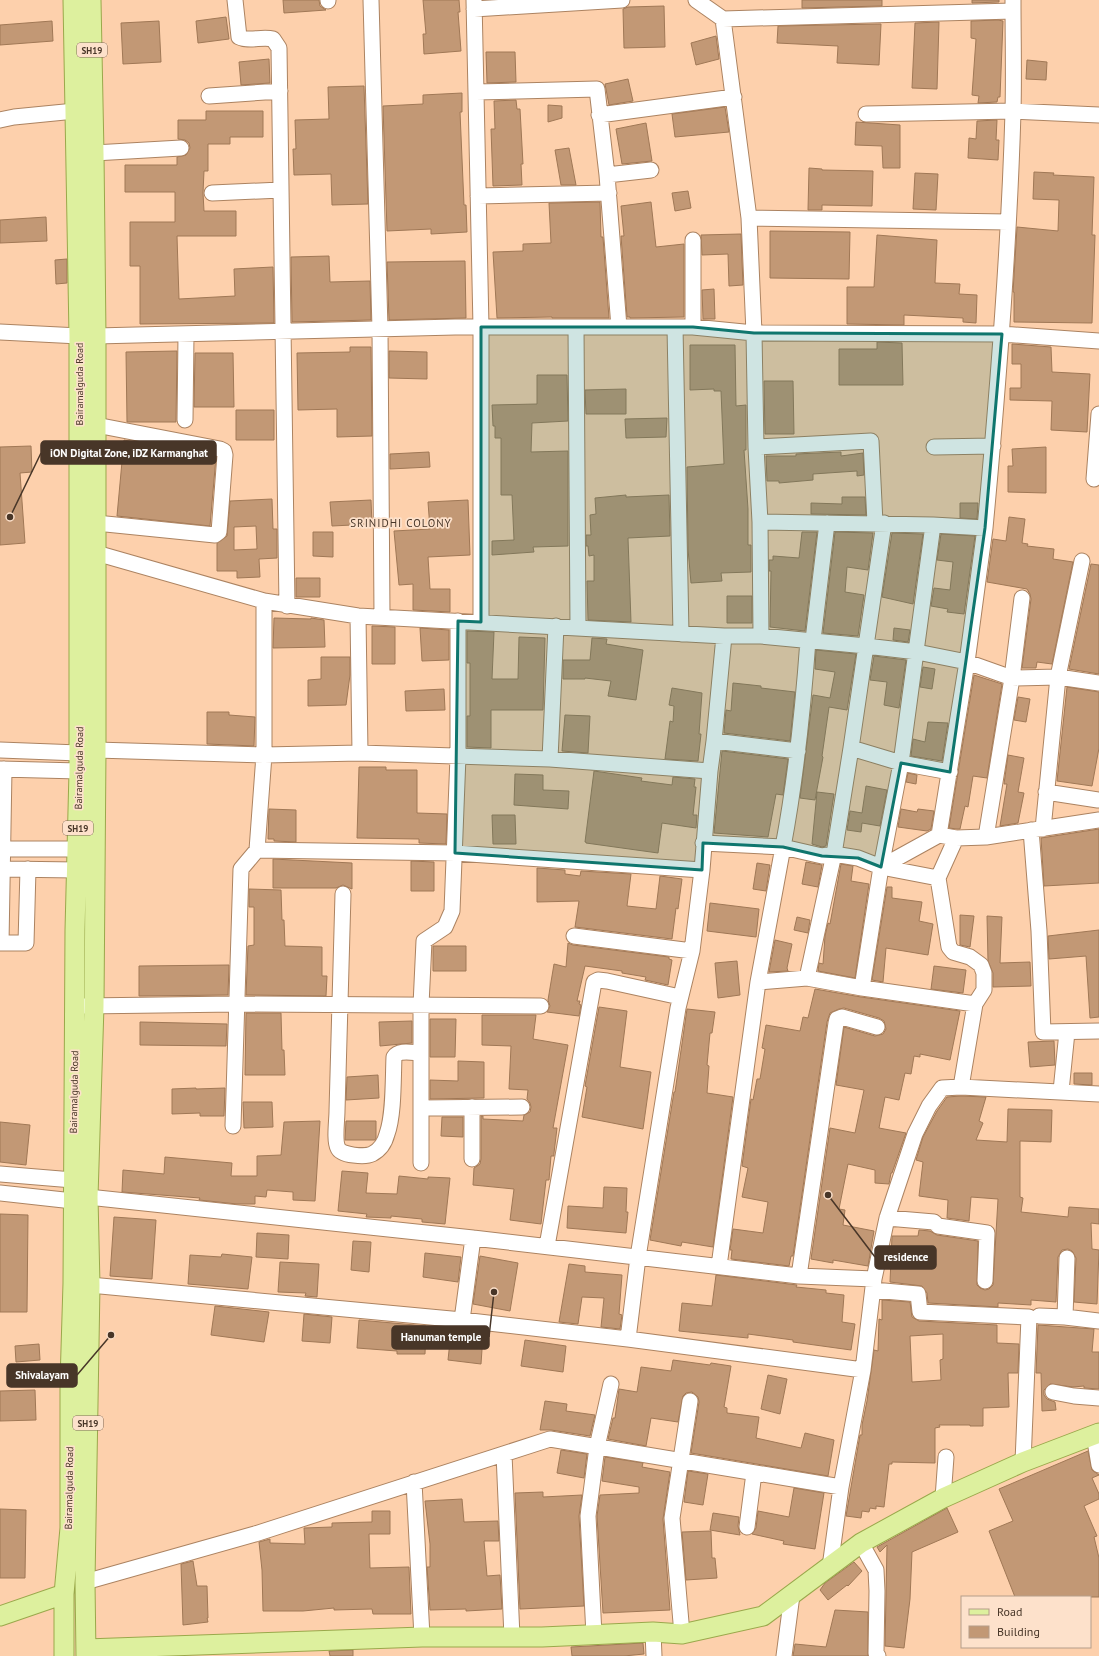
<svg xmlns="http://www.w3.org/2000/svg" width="1099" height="1656" font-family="'PT Sans',sans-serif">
<rect width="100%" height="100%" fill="#fdd0ac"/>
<path fill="#c29875" stroke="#a07856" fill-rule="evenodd" d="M283 0H319L320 6 326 10 284 13Z
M423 0H459L460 12H458L461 51 424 54 423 34H426Z
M802 0H882V6L802 8Z
M972 0H999V2L972 3Z
M664 6 665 47 624 48 623 9 628 7Z
M226 17 229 39 198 43 196 21Z
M998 20 1003 21 1000 97H998L997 102 978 103 979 96 972 95 976 39 971 38V21Z
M52 21 53 41 0 45V25Z
M159 21 161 62 123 64 121 23Z
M939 22 937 89 912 88 915 23Z
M881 24 879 65 837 63 838 46 777 43 778 26Z
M716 36 719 59 696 65 691 43Z
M486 52H515L516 82 487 83Z
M269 59 270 83 241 85 239 62Z
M1027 60 1047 62 1046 80 1026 79Z
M628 79 633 101 609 105 605 84Z
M364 86 368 204 332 205 331 174 294 175 293 149H296L295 120 329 119 328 87Z
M462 93V112H460L464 205H466L467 232 431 234V229L387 231 383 106 423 104V95Z
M516 100 517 109H520L523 164H521L522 185 493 186 491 129H495L494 101Z
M548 105 562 106V118L548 122Z
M725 107 729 132 675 137 672 114Z
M206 111H263V137H230V144H208V171H204L203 193 204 211H236V236H177L179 299 235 296 234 269 273 267 274 323 140 324V266H130V222H175V192H125V165H177V157L186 155 190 148 189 143 185 140 178 139V120H206Z
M997 120 996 140H999L998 160 968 158 969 138 976 139 977 121Z
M856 122 900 125V168H883L882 146 855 145Z
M646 123 652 161 622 164 616 129Z
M569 148 576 185H561L555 150Z
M809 168 822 169V170L873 171 872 206 822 205V210H808Z
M1034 172 1054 173 1053 175 1094 177 1092 235H1095L1092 323 1014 322V292H1013L1017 227 1058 231 1059 200 1033 199Z
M915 173 938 174 936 210 913 209Z
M688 191 691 208 675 211 672 193Z
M600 202 601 237H603L609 318H552V317L497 318 493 252 523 251V244L551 243 549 203Z
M651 202 656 247 684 244V317L630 318V317H627L621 236H624L621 206Z
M46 217 47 241 0 243V220Z
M770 231 850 232 849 279 770 278Z
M741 234 743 285 729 286 728 254 702 255 701 235Z
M877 235 937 240 935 283 960 284 959 294 977 295 976 323 963 322V318L904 315V325L847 324V287H874Z
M329 256 330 282 370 281 371 320 292 322 291 257Z
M67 259V283L56 284 55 260Z
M465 261 466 318 389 320 387 262Z
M714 289 715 319H703L702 290Z
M877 342 902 343 903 385H839V349H877Z
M1012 344 1051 347 1052 372 1090 374 1087 432 1051 430 1052 401 1010 400V388H1021V364H1012Z
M690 345H735L736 406 746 405V450H744L748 509V545H751V572L721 573 722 581 691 583 688 549 687 467 724 464 721 391H714V389L690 390Z
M350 347H371L372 436 337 437V409L298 410 297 353 350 352Z
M177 351 176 422H127L126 352Z
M389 351 427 352V379L389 378Z
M195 353H233L234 407H194Z
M537 375H567L568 421 532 423 531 452 568 451V546L533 547 534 552 492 555V541L514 540 512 495H501V438H495V426H493L492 405 537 404Z
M764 381H793L794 434H765Z
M626 389V414H586L585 390Z
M236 410H274V440H236Z
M667 418 666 437 626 438 625 419Z
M124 440 216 457 210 526 117 516Z
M31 446 32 472 20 473 25 543 0 545V447Z
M1046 447V493L1008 492V466H1013L1012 449Z
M429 452 430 467 390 469V454Z
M841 452V456L863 453 864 475 857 476V471L813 474V480L779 483V481H767L766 456H796V454Z
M626 495V497L669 495 670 536 628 538 631 622 588 620 587 581H594V555L589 556 588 546H586V535H591L590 515 596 514 595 498Z
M842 497H865L866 515 811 514V503L842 504Z
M272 499 273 529H277V558L259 559 260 577 237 578V571H217V543L227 536 230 501ZM256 526 257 549 234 550V527Z
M371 500 372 524 332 526 330 502Z
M468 500 470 555 428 557 430 589H450V612L413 610V584L399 585 394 531 430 529 428 502Z
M960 503H978L977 519 960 518Z
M1009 517 1025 519 1022 543 1028 544 1027 546 1054 549 1053 559 1073 562 1052 664 1037 662 1036 668H1022L1031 599 1030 594 1027 589 987 582 993 539 1006 541Z
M313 532H333V557L313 556Z
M802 532H817L805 631 770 627 771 571H769V560H773V556L799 558Z
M835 532 873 533 868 570 847 567 845 592 864 595 858 636 823 633Z
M892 533 923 534 913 604 882 597Z
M941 534 975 536 964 614 947 612 948 609 931 606 934 588 950 590 953 562 937 560Z
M1091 564 1099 565V674L1069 669Z
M296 578H320V597H296Z
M727 596H752V623H727Z
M274 618 311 619V618L324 620 325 647 273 648Z
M372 626 395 627V664H372Z
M420 628 449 630V660L422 661Z
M894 628 910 630 908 642 893 640Z
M467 631 494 632 492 679H518L519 637 545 638 543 710H491V748L467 747V716H470V663H467Z
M592 638 607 639 606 644 643 650 636 700 608 696 611 681 585 678V679H563V660H590Z
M816 650 856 654 847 710 829 707 822 756 823 757 815 800 800 798 813 695 830 698 835 672 815 669Z
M874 656 906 660 899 708 884 705 887 682 870 680Z
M321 657H350V675L346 705 308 706V680L321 679Z
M923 667 935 669 932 689 920 687Z
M974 675 1002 684 987 778 973 776 968 807 965 806 960 829H957L949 828Z
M733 683 761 686V688L795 692 790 741 724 733 726 710 731 711Z
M1067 687 1099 692V748L1092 786 1057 781Z
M672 688 702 693 699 734H701L698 761 665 759 670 721 673 722 674 706 669 705Z
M444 689 445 710 406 711 405 691Z
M1018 697 1030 699 1026 722 1014 720Z
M207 712H229V715L255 717 254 746 207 744Z
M565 715 590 716 588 753 562 751Z
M928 722 948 723 942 761 911 756 913 739 925 742Z
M722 751 788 759 783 795 776 794 768 837 714 833Z
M1008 755 1024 758 1018 792 1024 793 1018 823 1000 826 1007 784H1004Z
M359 767H386V770H417V813L447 814 446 844 419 843V839L357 838Z
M594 771 642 778 641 781 672 785 673 777 695 779 694 787H696L693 815H697L696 828 662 823 658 853 586 843V842H585Z
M908 773 917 775 916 784 906 782Z
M515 774 543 775V790L569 791 568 809 514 805Z
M866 786 887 790 880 826 862 823 861 832 847 830 850 811 862 813Z
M817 792 834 794 826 846 822 847 812 844Z
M269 809 296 810V842L274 841V839H268Z
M901 809 917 812 918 809 934 811 931 829 927 831 898 827Z
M492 815H515L516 844H493Z
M1099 829V883L1044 886 1041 838Z
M273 859 352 863V889L343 885 336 888H273Z
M411 861 434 862V891H411Z
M806 862 822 865 818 887 802 884Z
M757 863 770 865 766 891 753 889Z
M841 864 853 866 851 881 869 884 855 978 818 971 819 963 823 964 825 936 828 923 830 924Z
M537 868 565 870V874L580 876 581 871 631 874 627 906 656 909 660 876 682 879 678 909 676 908 672 939 575 927 579 901 537 902Z
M887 887H892V898L922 902 919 921 933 924 928 955 886 948 883 982 872 980Z
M249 889 281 890 282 920H284L285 946 322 947V976H327L326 996 246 995 248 946 254 945V907H249Z
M710 903 759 909 756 937 707 931Z
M960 915 974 916 970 947 960 945Z
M987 916 1002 917 1000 963 1030 962 1031 986 993 987V973L988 961Z
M797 917 810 920 808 933 794 930Z
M1099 930V1017L1090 1018 1086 956 1049 959 1048 936Z
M775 940 792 944 787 968 788 971 769 972Z
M568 943 573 945 669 957V959L672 960 668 985 645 980 646 977 622 973V971L585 966 577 1001H580L579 1004 581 1005 579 1016 547 1012 550 1006 548 1000 554 964 566 967Z
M433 946H466V971H433Z
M737 961 740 995 718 998 715 963Z
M229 965 228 995 139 996V966Z
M934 966 966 970 963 993 931 989Z
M815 989 861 997 960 1011 950 1060 920 1054V1057L914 1056 911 1074 905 1073 899 1100 885 1097 879 1128 906 1133 892 1173H891L889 1184 875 1183V1170L848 1164 839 1209 845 1210 843 1225 874 1231 868 1266 833 1260V1263L811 1259 830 1128 855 1133 864 1090 836 1085 844 1027 875 1036 883 1034 886 1029 884 1021 879 1018 844 1008 839 1009 830 1013 827 1022 793 1256H791L789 1266 731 1259 732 1250H730L733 1229 763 1233 768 1202 742 1197 748 1168 742 1166 751 1099 753 1100 757 1079H760L765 1049 762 1048 766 1025 800 1031 803 1017 808 1018Z
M599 1007 627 1011 620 1067 651 1072 643 1129 582 1117 587 1087 585 1086Z
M687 1009 715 1012 712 1033H710L707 1065 709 1066 707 1093 733 1097 713 1247 682 1242 681 1246 650 1240 674 1092H675Z
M246 1013H281L282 1050H284L285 1075H245Z
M482 1015H536L533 1039 568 1045 553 1128H557L554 1153V1156H551L549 1180H546L541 1224 510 1220 514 1189 473 1185 474 1168 480 1164 481 1159V1116H483V1119L523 1121 524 1115 530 1112 531 1107 530 1103 527 1099 528 1090 509 1089 511 1046 482 1045Z
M430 1019H456L455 1057H430Z
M412 1021V1043L380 1046 379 1022Z
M140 1022 227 1024 226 1046 140 1045Z
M1054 1041 1055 1065 1030 1067 1028 1042Z
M458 1061 484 1062V1098L430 1099V1080L458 1081Z
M1074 1073H1092V1085L1074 1084Z
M378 1075 379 1098 346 1100 347 1077Z
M196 1088V1089L225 1088 224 1116H200V1113L172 1114V1089Z
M961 1096 986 1097 979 1121 983 1123 976 1140 1007 1142 1008 1109 1052 1110 1051 1142 1020 1141V1197L1023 1198 1021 1212 1068 1217 1069 1207 1099 1209V1224L1091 1223 1092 1249 1099 1250 1097 1304 1074 1302 1076 1258 1072 1251 1068 1249 1062 1250 1058 1257 1056 1302 1031 1300V1305L998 1303V1307L928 1303 927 1293 922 1286 890 1282 892 1236H918L919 1230 930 1231 937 1235 978 1241 977 1285 980 1288 985 1290 989 1289 993 1285 998 1199 971 1197 969 1221 947 1218 948 1200 919 1196 923 1162 916 1160 923 1137 937 1111 947 1097Z
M243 1102H272L273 1127 244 1128Z
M442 1117H463V1137L441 1136Z
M320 1121 315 1201 293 1200V1192L267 1190 266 1197 255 1196V1204H237L199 1200 200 1198 122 1192 123 1170 164 1174 165 1157 232 1163 231 1176H257V1156L281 1155 284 1122Z
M346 1121H376V1138L375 1140H345Z
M0 1122 30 1125 26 1165 0 1162Z
M342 1171 368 1173 366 1193 397 1194 399 1176 428 1179V1177L450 1178 445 1224 422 1222V1219L391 1216V1218L366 1217 367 1214 338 1211Z
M604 1187 627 1188 626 1212H628L626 1233 567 1228 568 1206 603 1208Z
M0 1214 28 1215 27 1312H0Z
M114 1217 156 1220 152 1279 110 1276Z
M257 1233 289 1235 288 1259 256 1257Z
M353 1241 371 1242 369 1272 351 1270Z
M425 1253 461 1257 458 1282 423 1277Z
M222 1254 252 1257 248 1289 188 1284 190 1255 221 1257Z
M480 1256 518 1263 510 1311 473 1304Z
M280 1262 319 1264 317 1297 305 1296 306 1293 278 1292Z
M569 1264 585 1266V1272L622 1275 619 1314 622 1315 620 1329 601 1327 604 1298 582 1297 578 1324 559 1322Z
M716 1275 797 1285 796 1287 826 1290V1293L844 1295 842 1322 855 1324 851 1350 793 1342V1340L748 1334V1338L679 1331 682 1303 712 1306Z
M882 1300 910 1302 912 1317 919 1321 997 1325V1343L1019 1344 1018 1373H1008L1009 1407 983 1408V1426H970V1425H939L940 1427 935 1428V1463L892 1462V1464H889L884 1507 876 1506V1509L870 1508 869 1512 862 1511 861 1518 846 1516 860 1435H862V1425L867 1401 874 1350 878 1351 879 1319 882 1320ZM943 1334V1359L940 1360 941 1380 912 1382 910 1336Z
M215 1306 269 1312 264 1342 211 1335Z
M304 1314 332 1317 330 1343 302 1341Z
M359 1320 426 1326 425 1354H397V1351L357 1348Z
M1038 1325 1094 1329 1092 1352H1099V1389L1084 1388V1386L1073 1387 1050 1384 1044 1390V1395L1047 1399 1055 1402 1056 1410 1042 1411 1041 1373H1036Z
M451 1332 483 1335 481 1364 448 1360Z
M525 1340 566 1346 563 1372 521 1366Z
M39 1344 40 1360 16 1362 15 1346Z
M673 1360 710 1365 711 1363 731 1366 724 1407 727 1408V1413L759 1417 756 1438 801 1448 805 1433 834 1440 828 1476 691 1453 699 1402 698 1397 692 1392 686 1393 683 1396 678 1422 651 1418 646 1446 608 1439 613 1418H615L619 1389 637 1392 641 1367 671 1371Z
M768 1375 787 1379 780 1414 761 1409Z
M35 1390 36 1420 0 1421V1391Z
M545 1401 567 1404 566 1411 595 1415 590 1436 551 1430H540Z
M561 1450 587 1454 584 1478 557 1473Z
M1088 1451 1092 1470 1099 1475 1092 1478 1099 1494V1499L1084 1506 1097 1536 1094 1537 1099 1558V1597H1015L989 1531 1013 1521 999 1489Z
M605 1457 643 1463 642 1467 670 1472 663 1519 670 1610 603 1613 597 1516 600 1495 639 1493V1487L602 1481Z
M688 1471 708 1474 703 1505 684 1502Z
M794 1488 824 1493 815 1549 783 1544 784 1541 752 1534 756 1528 758 1511 789 1517Z
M543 1492V1497L582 1495 579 1516 584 1606 520 1609 515 1493Z
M462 1499 464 1522 498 1521 499 1541H484L487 1576 500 1575 502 1609 466 1611V1609L430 1610 427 1567H430V1544L425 1501Z
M947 1508 958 1532 912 1552 910 1599 904 1648 885 1646 887 1545 880 1552 877 1547Z
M0 1509 26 1510 25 1578H0Z
M372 1511H390V1534H369L370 1568 409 1567 411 1614H373L372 1609 334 1610V1608L303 1611H263L262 1570 259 1542 270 1539V1543L305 1544 304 1528 332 1527V1523L372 1522Z
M713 1513 739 1517 738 1526 740 1535 710 1530Z
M711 1531 712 1558H715L717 1578 686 1580 682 1532Z
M193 1561 197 1586H207L208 1618H207L208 1622 183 1625 181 1564Z
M854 1562 862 1571 848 1586 847 1585 828 1600 820 1590 825 1583Z
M835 1610 868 1612V1656H793L795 1644 826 1647Z
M643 1643 644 1654 624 1656H572L571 1647Z
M353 1650V1656H330L329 1651Z"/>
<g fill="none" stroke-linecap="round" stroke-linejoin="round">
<g stroke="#ac8361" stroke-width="17">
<path id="minor" d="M235 0 239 37C249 42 262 36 273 39L279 48 287 606
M328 0V1
M371 0 380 329 382 616
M474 0 481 327V622
M696 0 723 19 749 218 754 333 756 447 760 522 761 636
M474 9 622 0
M723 19 1013 11
M476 92 597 89 607 175 619 327
M209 96 280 91
M866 114 1013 111 1099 115
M599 115 734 97
M0 120 14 117 75 111
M94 153 181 148
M607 175 651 170
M212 193 281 190
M478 196 609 193
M749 218 1008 222
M576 327 578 628
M675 327 681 634
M693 327V240
M0 332 79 336
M96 336 455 327H693L754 333 1002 334 1099 341
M185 420 186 335
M756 447 871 441 875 523
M934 447 993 446
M1094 479 1099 414
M760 522 933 525 901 763 881 867 862 988
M96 523 215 535 219 532 225 455 224 451 220 449 96 425
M933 525 985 528 967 662 939 835 956 838
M985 528C998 390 1009 251 1013 112 1014 75 1013 37 1013 0
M96 553 264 601 358 616 724 636 714 741 710 771
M358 616 360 753
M724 636H761L866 646 917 652 967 662 1012 678 1058 677 1099 683
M808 640C803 710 796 778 783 847L822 856 834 854 858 858 881 867 938 878
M813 640 827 523
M714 741 798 751
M851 748 901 763 950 772
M0 750 79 753
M96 750 264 755V601
M550 759 556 626
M0 769 79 771
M1046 792 1098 800
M1043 829 1058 677 1082 561
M1031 830 1039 931 1043 1032 1099 1031
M986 837 1012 678 1022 598
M703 843 783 847 758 982 719 1266
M3 849H77
M881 867 939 835
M3 869 77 870
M343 894 337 1111C337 1120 334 1141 338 1148 341 1156 366 1157 372 1154 380 1150 385 1142 387 1134 394 1115 393 1079 394 1057 399 1049 413 1053 421 1053
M574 936 692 951
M0 943H1L4 769
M1 943H26L28 869
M807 978 834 854 851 748 884 523
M758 982 807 978 862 988 975 1004
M84 1006 236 1004 541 1006
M961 1087 1099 1094
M1061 1091 1067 1032
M421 1108 522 1107
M233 1126 241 869 257 850
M472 1159V1107
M421 1163V1005L424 941 445 927 452 911 458 756V621
M0 1174 73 1180
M0 1193 73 1201
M88 1197 473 1238 799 1276 874 1279
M887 1218 934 1222 938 1226 987 1233 985 1281
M547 1246 594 982 598 980 607 981 680 997
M799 1276 836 1023 837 1019 842 1017 877 1027
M90 1285 462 1320 628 1339 863 1370
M873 1290 918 1294 920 1312 1029 1317 1023 1462
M1039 1316 1065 1317 1099 1321
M1065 1317 1067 1258
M462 1320 473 1238
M628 1339 638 1257 678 1008 692 951 702 870 455 853 257 850 264 755 360 753 550 759 710 771 702 870
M1053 1392 1074 1396 1099 1398
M1094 1435 1099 1465
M504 1454 512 1637
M414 1482 422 1637
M943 1498 946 1457
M747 1527 754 1473
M861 1543 876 1570 877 1591 876 1653 878 1656
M830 1567 841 1487 863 1370 874 1279 887 1218 915 1134 929 1106 942 1088 961 1087 975 1004 984 990V973L981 965 970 957 953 952 949 947 938 878 956 838 986 837 1099 820
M85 1582 255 1534 550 1439 841 1487
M653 1632 654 1656
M682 1634 672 1518 690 1401
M594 1635 588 1516 597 1447 611 1384
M784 1656 792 1595"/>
</g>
<g stroke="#9aa84b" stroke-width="21">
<path id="major" d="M0 1616 64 1594
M86 1649 422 1637H542L653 1632 682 1634 763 1616 861 1543 943 1498 1023 1462 1099 1433
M64 1656V1594L70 1528V1382L73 1283 75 930 79 771V336L73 0
M86 1656 85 1582 90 1285 88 1197 94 1006 96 750V336L94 153 91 0"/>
</g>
<use href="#minor" stroke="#fff" stroke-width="15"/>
<use href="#major" stroke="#ddf09e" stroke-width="19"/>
</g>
<path fill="#0f766e" fill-opacity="0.2" stroke="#0f766e" stroke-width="3" stroke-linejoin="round" d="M481 327H693L754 333 1002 334 985 528 950 772 901 763 881 867 858 858 822 856 783 847 703 843 702 870 455 853 458 621 481 622Z"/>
<g text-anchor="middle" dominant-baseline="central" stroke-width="3.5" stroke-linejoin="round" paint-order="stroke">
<g fill="#fde1cb" stroke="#7e6959" stroke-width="1">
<rect x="77" y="43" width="30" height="14" rx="3"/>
<rect x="63" y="821" width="30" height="14" rx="3"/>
<rect x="73" y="1416" width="30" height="14" rx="3"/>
</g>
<g font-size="9" font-weight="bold" fill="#483628">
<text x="92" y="50">SH19</text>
<text x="78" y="828">SH19</text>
<text x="88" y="1423">SH19</text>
</g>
<g font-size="10" fill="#483628" stroke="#fde1cb">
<text transform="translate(79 384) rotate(-90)">Bairamalguda Road</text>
<text transform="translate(79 768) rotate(-89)">Bairamalguda Road</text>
<text transform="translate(74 1092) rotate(-89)">Bairamalguda Road</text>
<text transform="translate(69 1488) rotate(-89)">Bairamalguda Road</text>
</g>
<g font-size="11" letter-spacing="1" fill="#483628" stroke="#fde1cb">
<text x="401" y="523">SRINIDHI COLONY</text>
</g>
</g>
<path fill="none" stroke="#483628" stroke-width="1.5" d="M10 517L41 453M828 1195L875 1257M494 1292L489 1337M111 1335L77 1375"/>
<g fill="#483628" stroke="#fde1cb" stroke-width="1.5">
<circle cx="10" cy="517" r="4"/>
<circle cx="828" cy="1195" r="4"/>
<circle cx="494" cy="1292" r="4"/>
<circle cx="111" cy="1335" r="4"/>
</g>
<g fill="#483628" stroke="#483628" stroke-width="1.5">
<rect x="41" y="441" width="175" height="23" rx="4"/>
<rect x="875" y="1246" width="61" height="23" rx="4"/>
<rect x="392" y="1326" width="97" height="23" rx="4"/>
<rect x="7" y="1364" width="70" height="23" rx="4"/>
</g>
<g font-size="11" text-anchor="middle" font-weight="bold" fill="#fff">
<text x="129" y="457">iON Digital Zone, iDZ Karmanghat</text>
<text x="906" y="1261">residence</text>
<text x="441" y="1341">Hanuman temple</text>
<text x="42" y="1379">Shivalayam</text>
</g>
<rect x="961" y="1596" width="130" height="52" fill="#fde1cb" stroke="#b59d8a"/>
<rect x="969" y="1609" width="20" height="6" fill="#ddf09e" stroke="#b59d8a"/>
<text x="997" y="1616" font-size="12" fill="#483628">Road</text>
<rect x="969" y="1626" width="20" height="12" fill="#c29875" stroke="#b59d8a"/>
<text x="997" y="1636" font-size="12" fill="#483628">Building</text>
</svg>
